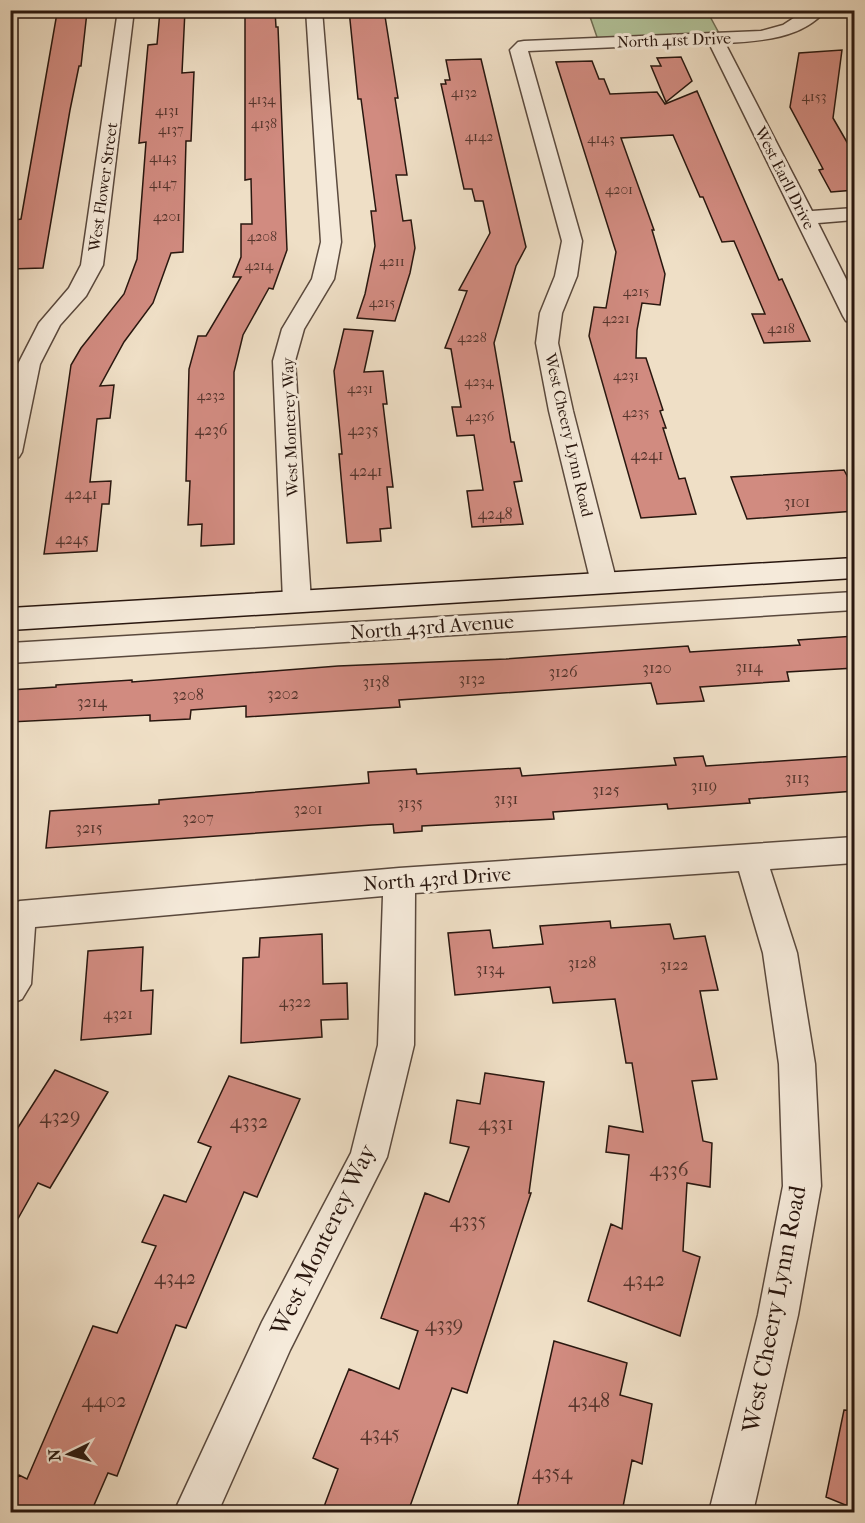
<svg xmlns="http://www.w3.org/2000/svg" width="865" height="1523" font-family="'IM FELL French Canon',serif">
<rect width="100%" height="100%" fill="#efdfc6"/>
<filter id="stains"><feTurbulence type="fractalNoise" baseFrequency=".00333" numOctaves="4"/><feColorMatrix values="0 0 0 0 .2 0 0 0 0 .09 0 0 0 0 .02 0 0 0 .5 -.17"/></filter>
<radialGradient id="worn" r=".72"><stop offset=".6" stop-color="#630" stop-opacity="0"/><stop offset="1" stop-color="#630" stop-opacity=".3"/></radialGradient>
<path fill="#b2c39a" stroke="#6e6d54" stroke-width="1.5" d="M588 11H707L720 35 598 40Z"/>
<path fill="#d18b80" stroke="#29170f" stroke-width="1.5" d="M185 10 182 73 194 72 191 141H186L183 252 171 253 153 303 124 342 100 386 114 385 110 418 97 419 90 482 111 481 109 504H102L97 551 44 554 71 365 81 348 124 294 137 259 146 142 139 143 148 45 157 44 160 11Z
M245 10H275L276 27H278L287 250 273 289 269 288 243 335 234 372V544L201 546 202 524 188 525 190 481H186L189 369 198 336H206L241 277H233L241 257V224H252L251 179 245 180Z
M349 10H384L398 98H395L407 175H396L403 221 411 220 415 248 410 273 395 321 357 318 365 294 375 246 371 211H376L361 99H358Z
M87 12 81 66H79L70 110 43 268 10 269V244L15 220 21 219 57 13Z
M842 50 833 118 855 156V190L831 192 819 170 823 169 790 107 799 53Z
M681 57 692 81 666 102 651 66H661L657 58Z
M481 59 526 247 516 266 494 343 511 442H514L522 481 514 482 523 524 472 527 467 491 483 490 474 435 457 436 452 407H461L451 349 445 348 467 291 459 290 490 233 483 201H475L472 189H464L441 84H446L445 80H450L446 60Z
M592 61 599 79H604L610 94 657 92 665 104 697 91 779 280 782 279 810 341 764 343 752 314H765L734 241 722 242 703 197H700L673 135 621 138 654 230H652L665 274 660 305 642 303 637 330 636 358H646L663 410 660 411 666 428H663L679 479 685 478 696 514 641 518 589 336 594 307 606 308 616 252 556 62Z
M344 329 373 331 364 372 383 371 387 404H383L393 487H387L391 528 380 529 381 541 347 543 339 454H342L334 371Z
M844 470 855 491V511L747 519 731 477Z
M855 636V668L787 672 789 681 700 687 704 701 657 704 651 683 399 700 400 707 246 717V706L191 710 190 719 150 721V715L10 722V690L56 687V685L132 680V682L338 666 506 659 688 646 690 652 800 645 798 640Z
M703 756 706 766 855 756V791L749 799 750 803 668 809 667 804 553 812 554 819 422 826V831L394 833 393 824 372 825 46 848 50 811 159 804V800L369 783 368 772 416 769 417 774 520 768 522 776 676 765 674 758Z
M610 921 611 928 670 924 674 939 705 936 718 990 700 991 717 1079 692 1081 703 1141 712 1143 710 1187 687 1183 683 1251 700 1257 680 1336 588 1301 611 1224 622 1229 629 1155 606 1152 609 1126 643 1132 632 1063H626L615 999 553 1003 550 987 455 995 448 933 490 930 493 948 543 944 540 926Z
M322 934 323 984 347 983 348 1019 321 1020 322 1037 241 1043 243 958 259 957 260 938Z
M143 947 141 991 153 990 151 1034 81 1040 88 951Z
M55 1070 108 1092 50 1188 38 1183 10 1233V1140Z
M485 1073 544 1082 529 1193H531L467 1393 452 1388 408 1512H322L338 1469 313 1458 349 1369 399 1389 418 1331 381 1318 425 1193 449 1202 469 1147 450 1143 457 1100 480 1104Z
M229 1076 300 1099 257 1197 244 1192 186 1328 176 1325 117 1476 108 1473 91 1512H10V1493L19 1475 27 1479 93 1326 117 1333 156 1246 142 1242 164 1195 186 1202 211 1147 198 1142Z
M554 1341 627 1363 620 1395 652 1404 642 1464 632 1460 622 1512H516Z
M844 1410 855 1411V1509L826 1497Z"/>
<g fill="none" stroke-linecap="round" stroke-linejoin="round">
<g stroke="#5a493d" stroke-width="3">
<path id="street" d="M118 10H134L103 265 86 296 60 325 40 364 22 452 19 457 10 460V395L18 364 39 323 69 288 81 265Z
M306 10H322L341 242 334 279 304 329 295 361 311 601 307 608 297 610 287 608 283 601 273 361 282 329 312 279 321 242Z
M806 10H826C802 39 760 41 725 43L812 211 854 208V220L818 223 854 295V323L846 321 843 316 709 43 528 51 582 241 577 276 562 313 558 343 573 411 617 583 613 589 604 592 595 589 591 583 549 411 536 343 540 313 555 276 562 241 510 50 518 42 524 41 761 31 783 25Z
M854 592V610L10 663V643Z
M854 837V863L770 869 797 953 815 1064 821 1186 798 1315 753 1512H709L758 1315 783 1186 779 1064 763 953 739 871 415 893 414 1045 387 1157 290 1350 218 1512H174L262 1322 351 1153 378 1045 383 896 35 927 31 984 22 999 10 1004V905L20 901 399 868Z"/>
</g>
<g stroke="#29170f" stroke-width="3">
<path id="secondary" d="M854 558V578L10 630V608Z"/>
</g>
<use href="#street" fill="#f5eada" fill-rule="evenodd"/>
<use href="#secondary" fill="#f5eada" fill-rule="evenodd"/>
</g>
<g text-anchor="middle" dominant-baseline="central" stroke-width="6" stroke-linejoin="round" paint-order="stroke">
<g font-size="14" fill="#53342b">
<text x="464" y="92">4132</text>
<text x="814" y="96">4153</text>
<text x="262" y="99">4134</text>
<text x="167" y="110">4131</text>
<text x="264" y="123">4138</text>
<text x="171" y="129">4137</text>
<text x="479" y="136">4142</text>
<text x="601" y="138">4143</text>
<text x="163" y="157">4143</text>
<text x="163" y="183">4147</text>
<text x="619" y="189">4201</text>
<text x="167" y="216">4201</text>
<text x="262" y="236">4208</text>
<text x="392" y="261">4211</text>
<text x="259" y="265">4214</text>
<text x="636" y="291">4215</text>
<text x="382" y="302">4215</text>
<text x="616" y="318">4221</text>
<text x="781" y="328">4218</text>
<text x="472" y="337">4228</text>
<text x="626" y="375">4231</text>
<text x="479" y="381">4234</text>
<text x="360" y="388">4231</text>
<text x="211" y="395">4232</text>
<text x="636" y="412">4235</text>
<text x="480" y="416">4236</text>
</g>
<g font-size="16" fill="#29170f" stroke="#f5eada">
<text transform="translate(674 40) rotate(-2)">North 41st Drive</text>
<text transform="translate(785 178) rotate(63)">West Earll Drive</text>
<text transform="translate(103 187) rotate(-82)">West Flower Street</text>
<text transform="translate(290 427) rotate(-92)">West Monterey Way</text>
<text transform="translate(569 435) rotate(77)">West Cheery Lynn Road</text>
</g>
<g font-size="16" fill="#53342b">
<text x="211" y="429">4236</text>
<text x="363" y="429">4235</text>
<text x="647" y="454">4241</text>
<text x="366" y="470">4241</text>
<text x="81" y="493">4241</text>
<text x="797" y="501">3101</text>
<text x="495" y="513">4248</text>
<text x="72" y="538">4245</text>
<text x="749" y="666">3114</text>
<text x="657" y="667">3120</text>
<text x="563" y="671">3126</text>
<text x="472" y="678">3132</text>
<text x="376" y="681">3138</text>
<text x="283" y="693">3202</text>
<text x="188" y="694">3208</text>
<text x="92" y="701">3214</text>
<text x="797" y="777">3113</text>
<text x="704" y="785">3119</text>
<text x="606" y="789">3125</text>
<text x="506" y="798">3131</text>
<text x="410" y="802">3135</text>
<text x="308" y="808">3201</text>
<text x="198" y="817">3207</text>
<text x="89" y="827">3215</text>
<text x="582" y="962">3128</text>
<text x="674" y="964">3122</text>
<text x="490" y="968">3134</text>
<text x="295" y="1001">4322</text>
<text x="118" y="1013">4321</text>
</g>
<g font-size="20" fill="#29170f" stroke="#f5eada">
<text transform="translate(432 627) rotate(-4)">North 43rd Avenue</text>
<text transform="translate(437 879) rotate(-4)">North 43rd Drive</text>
</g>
<g font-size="20" fill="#53342b">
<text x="60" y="1116">4329</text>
<text x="249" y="1121">4332</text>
<text x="496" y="1123">4331</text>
<text x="669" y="1169">4336</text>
<text x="468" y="1220">4335</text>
<text x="175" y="1277">4342</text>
<text x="644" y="1279">4342</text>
<text x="444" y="1324">4339</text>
<text x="104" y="1400">4402</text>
<text x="589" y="1400">4348</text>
<text x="380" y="1433">4345</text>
<text x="552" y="1472">4354</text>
</g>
<g font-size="24" fill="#29170f" stroke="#f5eada">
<text transform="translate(323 1240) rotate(-64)">West Monterey Way</text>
<text transform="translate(774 1309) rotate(-79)">West Cheery Lynn Road</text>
</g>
</g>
<rect width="865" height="1523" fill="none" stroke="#efdfc6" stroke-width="36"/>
<rect x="12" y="12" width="841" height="1499" fill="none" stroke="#29170f" stroke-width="3"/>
<rect x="18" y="18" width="829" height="1487" fill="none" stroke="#29170f" stroke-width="1.5"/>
<g transform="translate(69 1454) rotate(265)" stroke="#f5eada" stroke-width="4.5" paint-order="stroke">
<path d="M0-4.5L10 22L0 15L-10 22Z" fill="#29170f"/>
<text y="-9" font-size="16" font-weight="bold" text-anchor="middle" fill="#29170f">N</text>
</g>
<rect width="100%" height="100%" filter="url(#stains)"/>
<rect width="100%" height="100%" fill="url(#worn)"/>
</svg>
